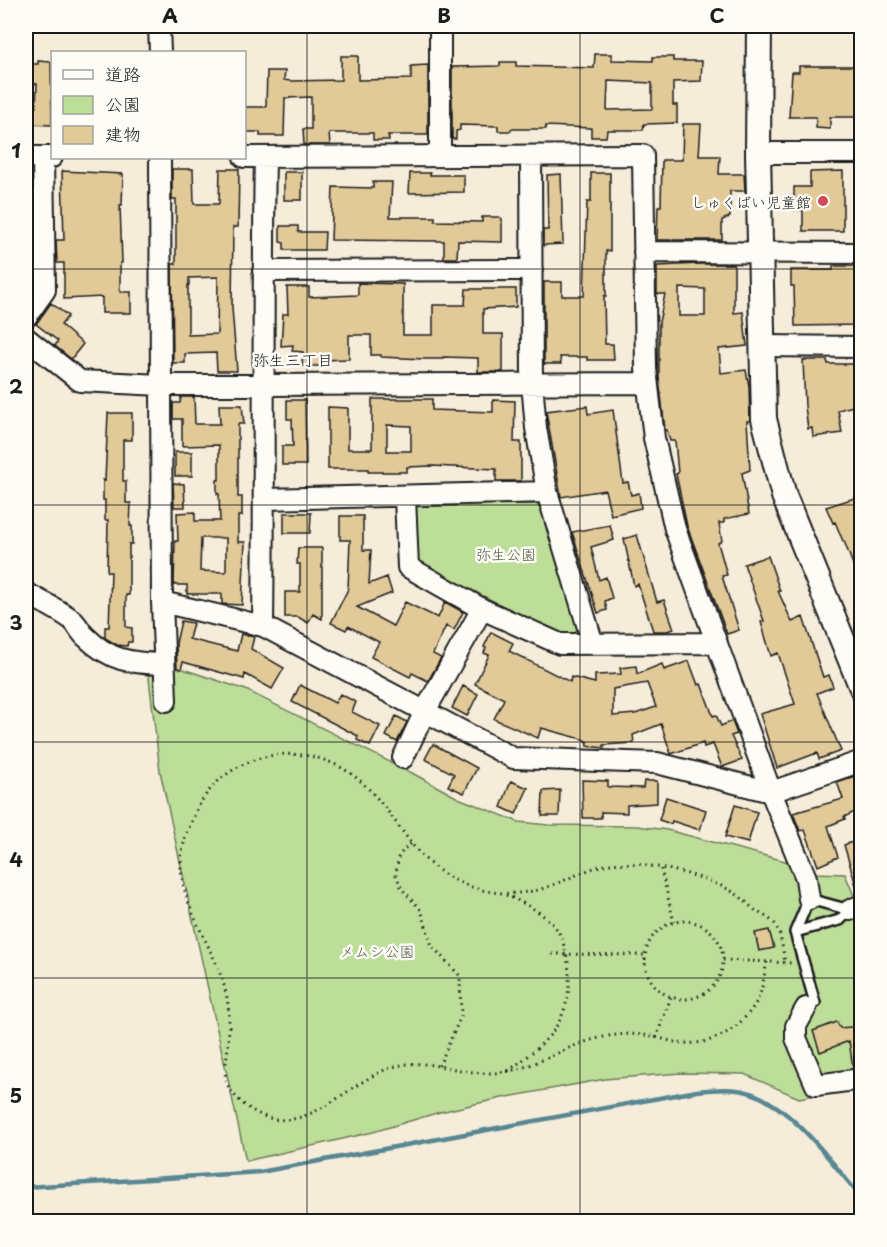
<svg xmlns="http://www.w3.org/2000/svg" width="887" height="1247" font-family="'Playpen Sans','Klee One',sans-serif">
<rect width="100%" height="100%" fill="#f5edda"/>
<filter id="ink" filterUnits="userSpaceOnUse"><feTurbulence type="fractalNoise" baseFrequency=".0167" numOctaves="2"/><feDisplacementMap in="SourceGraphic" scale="12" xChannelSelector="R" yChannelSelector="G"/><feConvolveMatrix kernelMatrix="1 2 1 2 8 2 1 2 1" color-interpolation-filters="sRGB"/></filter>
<g filter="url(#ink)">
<path fill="#bcde98" stroke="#6c7d5a" stroke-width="1.5" d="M411 504H536L545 513 579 627 572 637 560 635 413 560Z
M180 668 246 690 412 773 458 798 519 822 548 825 637 826 667 830 785 861 814 873 845 874 861 913V1087L799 1098 744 1074 681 1073 605 1079 502 1098 440 1112 373 1132 246 1161 160 771 148 670Z"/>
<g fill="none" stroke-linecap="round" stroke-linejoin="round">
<path stroke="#588692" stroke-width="4.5" d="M26 1187 260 1172 697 1091C716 1089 738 1087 756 1095 798 1113 832 1164 862 1198"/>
</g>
<path fill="#e1c998" stroke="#1c1c1c" stroke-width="1.5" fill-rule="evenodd" d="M595 54H612V60L653 61V57H673V61H702L701 81 673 82V105H677V123L644 124 643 130H607L606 137H591V128L546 126V129H511V131H498V126L460 125V130L456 131V139H452V67L500 66V62H516V66L594 68ZM608 81 652 83V109L607 110Z
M341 56H358V80L411 79V66L428 65V135H388L389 140H373V133H329L330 145H304L303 129H311V97L285 98 284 136H260V132H244V107H266L267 71H285L284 80 290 81 341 80Z
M38 61 51 62 52 125 26 124V107H36L37 84 26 83V64H38Z
M799 66H861V117H830V129L816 128V117H789L792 72H799Z
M683 124H701L699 156H720L719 174H744L745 191H730V217L722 220V240H657L658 206H661L662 160H682Z
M172 169H193L194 204H219L220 169H239L238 227H233L232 308 237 371H217L216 353 185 354V363H173L172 264H176V199H172ZM218 277 217 334 188 335V285H189V278Z
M62 171 123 174 122 205H120L122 263H120V292H131V313H102V297L64 299V263H57L56 240H64Z
M843 171V231H803V210H794V187H810V172Z
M284 172H302V200H284Z
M410 173H430V175H464V192L409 193Z
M591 173H610V251H606V296H604L605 344H613L614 360H587V357H560L561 364H544V282H562V296H584L587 202H591Z
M561 174 563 244 543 245V230H548L547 175Z
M373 182H392L390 217H435V221L482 222V217H499L502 219V242L458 241 457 258H444V241L331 240 333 187 373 188Z
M280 226H298V232H325L324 250H284V243L280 242Z
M699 264H734V313L743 312 747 346 719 349 721 373 746 370 749 386 750 421H747L750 470 742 473 749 514 724 519V523H719L722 541 718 543 727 575 722 576 739 630 727 634 687 526 676 474 678 473 675 441H670L667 430H665L659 378V322L665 294H657V266ZM679 288 705 289V316H679Z
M833 266H856L857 305H861V325L795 326 794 286H791V270H833Z
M358 283 403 284V335H433V305H465L466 289H516V307L483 309V334H503V372H478V358L443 357V359H425L381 357V355H371V335H349V359L322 360V366H302L303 352 292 351 293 345 281 346 283 314H288L287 287H309V297L358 295Z
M51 303 68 316 61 325 83 344 71 359 55 346 58 341 36 324Z
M803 360H827L828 364H859L860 378H857L861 404 838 410 842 433 813 437 812 428 808 429 805 406Z
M181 397H194L195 424H220L219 405H242L244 424H238V497H242V516H238V542H245L242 605 222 604V594H187V585H174L175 541H178L177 513 195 512V521H220L219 494H217V480H219V445L182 446V419H173V403H180ZM201 538H226V572L200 571Z
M372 399H432V410L493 412V400L515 401 514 442H521V481H496V469L432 466 407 467V472H368V469H328V407L348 408V449H372ZM387 425 411 426V451H387Z
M287 400H305L306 465H282V446H293L292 419H287Z
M587 406 588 414 613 410 623 483 628 482 631 495 639 493 641 508 611 515 605 490 561 497 546 411Z
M108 413H132V440H123V481H126V503H131L130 526H132V544H129V595H126V627L132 628V642H128L127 646 117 645 105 638V627H109L111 572H107L108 520H105V500H103V480L105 481Z
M175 452H192V476H175Z
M173 483 184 484 185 507H174Z
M861 496V583H860L844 541H843L835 522 833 523 826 507Z
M284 513H311L310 533H284Z
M340 516H363V550H371L369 584 387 577 392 593 357 607 393 626 405 602 438 618 445 602 463 612 454 630 446 626 433 654 441 658 428 681 412 673 410 677 371 657 379 642 348 626 346 630 331 623 348 589 350 540H340Z
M610 525 614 540 591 547 599 580 606 577 612 598 605 601 607 610 598 613 572 532Z
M637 535 657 602 664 600 674 629 667 631H653L638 584 634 586 624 539Z
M298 548H322V619L313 614 308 623 298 617H285V592H300V564H297Z
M768 556 780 591H778L792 622 803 617 823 677 829 675 833 687 817 693 841 751 819 759 817 753 777 768 760 714 795 704 778 653 771 656 761 622 764 621 744 564Z
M181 621 193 623 189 639 237 651 241 634 254 637 251 649 284 668 272 689 245 674 244 679 183 662 181 669 177 668 176 643Z
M491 632 513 643 509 651 570 682 571 677 595 683V675L621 674 620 668 636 666 637 674 662 664 664 670 689 661 698 685 701 684 713 716 716 715 721 726 732 721 737 734 731 736 742 760 722 767 713 744 704 747 703 743 671 754 661 724 633 735 634 743 604 745V748L587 746 588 742 582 739 541 728 538 738 494 719 504 699 475 684 489 655 484 653 486 648 484 647ZM647 683 656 707 635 714 613 716V689Z
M300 685 335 703 340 694 356 702 352 712 380 726 370 746 357 740 358 736 292 702Z
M463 686 478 694 467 716 452 708Z
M396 716 407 722 397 742 386 736Z
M433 744 477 768 464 793 448 786 454 774 425 759Z
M861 774V809L844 817 845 819 828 826 838 857 818 866 805 830 800 831 793 813 843 799 837 782Z
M582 780 608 781V787L643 788 644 781H657V803L627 805V813L601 812V818H583Z
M511 781 528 788 516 814 501 807Z
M560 790 559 816H542L543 791Z
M666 797 706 810 700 830 672 821 671 824 659 820Z
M735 805 757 812 748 843 725 837Z
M861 839V892H858L844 845Z
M769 930 774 948 759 951 755 933Z
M837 1022 840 1028 861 1026V1067L853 1068 849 1041 820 1052 813 1031Z"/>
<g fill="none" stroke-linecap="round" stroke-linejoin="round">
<g stroke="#1c1c1c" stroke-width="14">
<path id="service" d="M795 932 840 920 850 910 809 899 795 932 815 1003 806 1008"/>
</g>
<g stroke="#1c1c1c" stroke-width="24">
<path id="minor" d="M159 26 160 52
M758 153H862
M440 156V26
M531 156 532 383 536 428 547 492 593 644
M26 157H52
M244 157 643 155 646 369 654 438 675 529 771 792 806 878 809 899
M160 158 162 602 166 701
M644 252 862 253
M263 271 532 270
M26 317 45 290 43 157
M26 338 80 381 161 385H265L647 383
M762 346 862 347
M405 497 408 567 482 609 560 644 717 643
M265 499 547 492
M26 593C40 601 58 609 71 619 77 623 80 632 86 637 110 661 131 663 163 664
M162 602 263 626 513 758 657 763 771 792 862 761
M263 626C265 470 262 313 265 157
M403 758 425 711 482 609
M850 910 862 905
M806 1008 796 1026V1038L816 1085 862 1079"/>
</g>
<g stroke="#1c1c1c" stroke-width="28">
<path id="tertiary" d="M759 26 758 153 764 419 784 496 862 688"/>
</g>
<path stroke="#1c1c1c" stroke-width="3" stroke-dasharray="1.5 4.5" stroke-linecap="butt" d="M411 844 404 849 398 858 396 875 402 889 421 910 432 946 460 976 461 1016 439 1066
M661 869 674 922
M506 895C524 903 543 912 556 928 561 935 564 945 566 953 573 982 569 1012 550 1035 537 1050 523 1060 508 1071
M645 960a39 39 0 1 1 78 0a39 39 0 1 1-78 0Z
M552 954 645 955
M723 960 793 963
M767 962C764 974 763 990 757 1001 742 1027 714 1046 683 1043 669 1042 657 1036 643 1035 622 1032 599 1037 579 1044 548 1056 521 1074 487 1073 454 1073 424 1056 390 1068 349 1082 311 1132 266 1117 251 1112 230 1096 226 1080 224 1070 227 1057 228 1047 229 1031 230 1014 227 998 219 953 184 915 181 868 180 854 184 841 189 828 193 819 197 807 203 799 233 754 294 742 340 767 371 783 391 817 412 844 443 886 501 905 550 886 570 879 589 867 611 864 641 860 710 876 736 894 743 898 748 905 755 910 760 914 770 918 775 924 781 932 783 952 785 963
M656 1038 671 997"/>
<use href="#service" stroke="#fdfcf7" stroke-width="9"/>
<use href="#minor" stroke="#fdfcf7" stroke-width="20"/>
<use href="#tertiary" stroke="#fdfcf7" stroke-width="24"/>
</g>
</g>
<path fill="none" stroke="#1c1c1c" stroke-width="1.5" stroke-opacity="0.55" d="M307 26V1222M580 26V1222M26 269H862M26 505H862M26 742H862M26 978H862"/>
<circle fill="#d1495b" stroke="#fdfcf7" stroke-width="2" cx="823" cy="201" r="6"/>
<g text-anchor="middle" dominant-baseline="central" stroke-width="5" stroke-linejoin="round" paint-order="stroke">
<g font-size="15" fill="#1c1c1c" stroke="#fdfcf7" text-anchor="end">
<text x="811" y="201">しゅくばい児童館</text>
</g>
<g font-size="15" fill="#546047" stroke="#fdfcf7">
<text x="506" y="553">弥生公園</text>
<text x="377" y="950">メムシ公園</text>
</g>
<g font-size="16" fill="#1c1c1c" stroke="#fdfcf7">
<text x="293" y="359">弥生三丁目</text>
</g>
</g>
<rect width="887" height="1247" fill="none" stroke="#fdfcf7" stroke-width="66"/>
<rect x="51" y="51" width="195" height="108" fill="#fdfcf7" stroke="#a3a29f" stroke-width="1.5"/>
<rect x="63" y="70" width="30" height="9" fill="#fdfcf7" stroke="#a3a29f" stroke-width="1.5"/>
<text x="105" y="81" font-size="18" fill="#1c1c1c">道路</text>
<rect x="63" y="96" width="30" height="18" fill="#bcde98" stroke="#a3a29f" stroke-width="1.5"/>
<text x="105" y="111" font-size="18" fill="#1c1c1c">公園</text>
<rect x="63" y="126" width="30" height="18" fill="#e1c998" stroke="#a3a29f" stroke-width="1.5"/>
<text x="105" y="141" font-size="18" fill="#1c1c1c">建物</text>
<rect x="33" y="33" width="821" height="1181" fill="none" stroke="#1c1c1c" stroke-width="2"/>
<g font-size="20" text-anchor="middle" font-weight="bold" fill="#1c1c1c">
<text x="170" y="23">A</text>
<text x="444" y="23">B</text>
<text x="717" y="23">C</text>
<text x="16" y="158">1</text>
<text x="16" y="394">2</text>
<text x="16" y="630">3</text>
<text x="16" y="867">4</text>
<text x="16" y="1103">5</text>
</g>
</svg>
